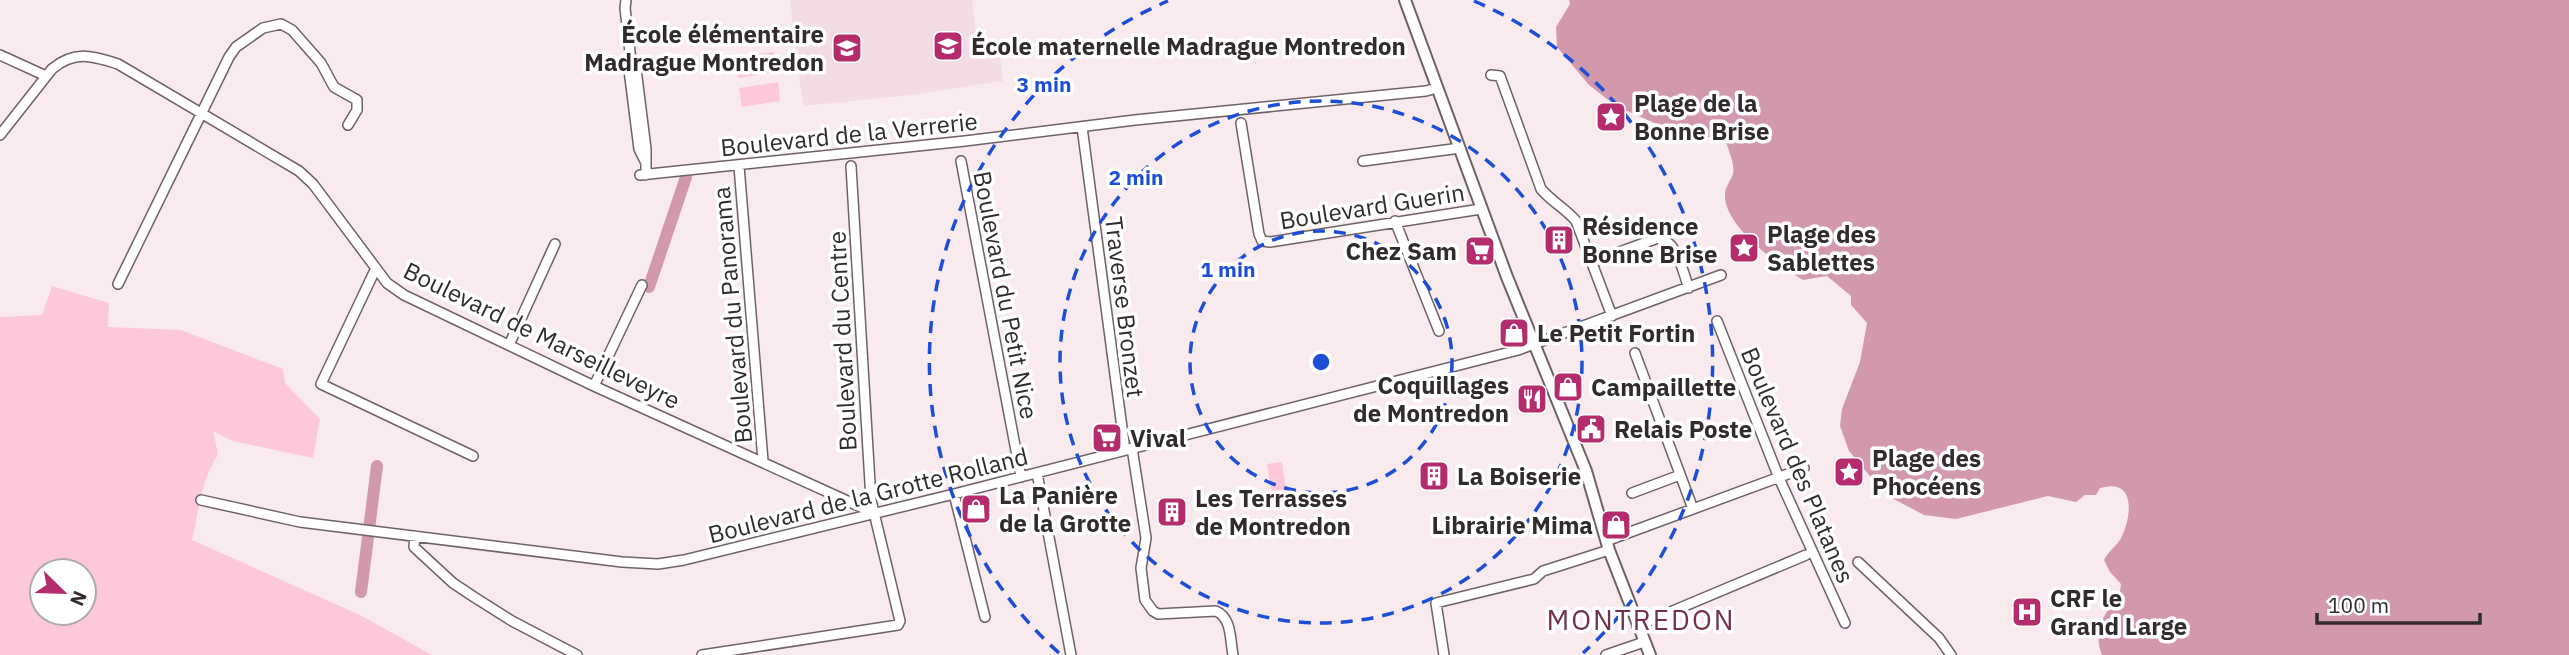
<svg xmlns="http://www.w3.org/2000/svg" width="2569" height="655" font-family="'IBM Plex Sans',sans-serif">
<rect width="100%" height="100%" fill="#f9eaee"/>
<path fill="#f3dce3" d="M790 0H972L977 41 998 39 1003 81 903 96 803 106Z"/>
<path fill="#fdc9da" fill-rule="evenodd" d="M774 52 777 72 738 78 735 57Z
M778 82 780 101 742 107 739 88Z
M52 286 109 303 108 327 181 330 283 369 285 383 320 419 313 458 232 441 213 431 218 454C201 481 199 510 192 540L360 615 432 655H0V317L42 315ZM42 571H84V613H42Z
M1282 462 1287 499 1273 501 1267 464Z"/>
<path fill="#d299ad" d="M1569 0H2569V655H2102C2093 634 2103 612 2119 597L2121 584 2110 572 2104 560C2109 550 2117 546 2121 538 2128 525 2136 493 2117 487 2112 485 2105 487 2100 488L2096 495H2085L2076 502 2048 496 1956 519 1924 515 1892 498 1879 487 1849 451 1840 426 1842 409 1860 362 1867 323 1851 305V296L1827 276 1803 280C1779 265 1723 226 1725 194 1725 187 1731 180 1733 174 1735 165 1729 151 1726 142L1712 137H1693L1666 128 1616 106 1589 85 1557 47 1556 27 1570 4Z"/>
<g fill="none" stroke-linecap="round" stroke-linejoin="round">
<path stroke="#d299ad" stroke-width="12" d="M649 287 686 177
M361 592 377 466"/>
<g stroke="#6f6266" stroke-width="12">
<path id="minor" d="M626 0 625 8 631 61 636 69 646 149V175
M0 55 46 76
M631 61 629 70 639 149 645 161
M1491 75 1500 76 1541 189C1552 202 1566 209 1576 221L1612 316
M1241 123 1259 234 1262 241 1270 242 1481 209
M1082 127 1125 450
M0 135 52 69C75 50 92 56 118 64L299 171 313 184 387 283 404 295 594 386 874 513
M961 161 1021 477
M1363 161 1460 148
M739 166 763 461
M640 175 965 141 1135 120 1426 91 1437 88
M1395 221 1439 331
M1592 262 1658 238C1678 241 1682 271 1689 288
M376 268 321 384 473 456
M118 284 229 57 236 47 263 28 281 24 292 30 321 63 334 87 357 100V110L348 125
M1717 321 1779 478 1845 623
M509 345 555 244
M1635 353 1693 509
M594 386 642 285
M1132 448 1146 538 1141 568 1145 600 1153 611 1158 614 1216 611C1232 618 1230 640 1233 655
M1037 473 1071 655
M1632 493 1680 475
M954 494 985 617
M201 500 300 522 622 562 658 564 684 560 954 494 1518 350 1721 275
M415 536 414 547 453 583 474 597 512 621 577 655
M1606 541 1804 468
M1858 562 1939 638 1951 655
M1637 626 1806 555
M702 655 898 625 900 621 871 500 851 166
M1444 655 1436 603 1534 579 1543 571 1609 550
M1606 655 1644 642"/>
</g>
<g stroke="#6f6266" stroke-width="14">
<path id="tertiary" d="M1405 0 1507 277 1586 471 1609 550 1650 655"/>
</g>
<use href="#minor" stroke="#fff" stroke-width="9"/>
<use href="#tertiary" stroke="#fff" stroke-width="10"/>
</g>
<g fill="none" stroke="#1d4ed8" stroke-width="3.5" stroke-dasharray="12 9">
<circle cx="1321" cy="362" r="131"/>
<circle cx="1321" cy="362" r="261"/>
<path d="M1059 653A392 392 0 0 1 1168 1M1474 1A392 392 0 0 1 1583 653"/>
</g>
<defs>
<g id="school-square" transform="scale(1.575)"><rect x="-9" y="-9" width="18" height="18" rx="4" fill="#b52c6d" stroke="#fff"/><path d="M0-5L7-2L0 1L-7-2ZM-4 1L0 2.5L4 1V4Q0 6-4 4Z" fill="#fff"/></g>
<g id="sight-square" transform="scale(1.575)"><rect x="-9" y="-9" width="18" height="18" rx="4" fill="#b52c6d" stroke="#fff"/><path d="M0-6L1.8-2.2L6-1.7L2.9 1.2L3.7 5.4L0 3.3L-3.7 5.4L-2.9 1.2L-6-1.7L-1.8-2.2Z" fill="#fff"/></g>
<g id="building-square" transform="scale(1.575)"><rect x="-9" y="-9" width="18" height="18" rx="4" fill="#b52c6d" stroke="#fff"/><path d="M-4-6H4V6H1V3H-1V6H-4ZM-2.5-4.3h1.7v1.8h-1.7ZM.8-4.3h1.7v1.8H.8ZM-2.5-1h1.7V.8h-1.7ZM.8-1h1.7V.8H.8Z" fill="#fff"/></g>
<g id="supermarket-square" transform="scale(1.575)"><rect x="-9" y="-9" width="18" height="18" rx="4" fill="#b52c6d" stroke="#fff"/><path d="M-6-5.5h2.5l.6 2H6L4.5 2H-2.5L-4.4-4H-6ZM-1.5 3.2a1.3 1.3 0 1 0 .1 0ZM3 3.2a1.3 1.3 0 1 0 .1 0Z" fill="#fff"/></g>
<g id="shop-square" transform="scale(1.575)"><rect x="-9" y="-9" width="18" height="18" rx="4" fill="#b52c6d" stroke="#fff"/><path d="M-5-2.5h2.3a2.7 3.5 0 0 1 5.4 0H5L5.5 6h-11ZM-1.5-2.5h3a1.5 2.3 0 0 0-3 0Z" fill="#fff"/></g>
<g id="restaurant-square" transform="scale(1.575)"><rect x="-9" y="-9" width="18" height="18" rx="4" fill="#b52c6d" stroke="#fff"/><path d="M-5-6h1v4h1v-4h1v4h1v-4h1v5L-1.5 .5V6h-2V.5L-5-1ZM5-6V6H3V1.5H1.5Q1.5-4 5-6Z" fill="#fff"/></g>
<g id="civic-square" transform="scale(1.575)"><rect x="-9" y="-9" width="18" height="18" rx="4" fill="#b52c6d" stroke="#fff"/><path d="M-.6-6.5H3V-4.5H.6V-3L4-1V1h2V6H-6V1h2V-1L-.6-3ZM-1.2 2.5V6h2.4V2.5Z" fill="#fff"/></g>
<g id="hospital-square" transform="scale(1.575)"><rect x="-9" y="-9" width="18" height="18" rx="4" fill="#b52c6d" stroke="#fff"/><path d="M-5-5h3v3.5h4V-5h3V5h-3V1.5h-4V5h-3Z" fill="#fff"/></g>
</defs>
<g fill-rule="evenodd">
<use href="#school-square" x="948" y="46"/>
<use href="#school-square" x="847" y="48"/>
<use href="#sight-square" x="1611" y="117"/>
<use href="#building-square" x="1559" y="240"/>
<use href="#sight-square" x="1744" y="248"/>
<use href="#supermarket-square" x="1480" y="251"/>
<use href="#shop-square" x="1514" y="333"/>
<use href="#shop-square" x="1568" y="387"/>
<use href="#restaurant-square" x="1532" y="399"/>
<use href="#civic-square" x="1591" y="429"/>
<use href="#supermarket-square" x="1107" y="438"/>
<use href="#sight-square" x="1849" y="472"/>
<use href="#building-square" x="1434" y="476"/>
<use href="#shop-square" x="976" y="509"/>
<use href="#building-square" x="1172" y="512"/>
<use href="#shop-square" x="1616" y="525"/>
<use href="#hospital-square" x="2027" y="612"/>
</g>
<g text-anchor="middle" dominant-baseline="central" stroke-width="7" stroke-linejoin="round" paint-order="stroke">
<g font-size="24" font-weight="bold" fill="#312b2d" stroke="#fff" text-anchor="start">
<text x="824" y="34" text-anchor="end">École élémentaire<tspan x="824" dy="28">Madrague Montredon</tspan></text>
<text x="971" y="46">École maternelle Madrague Montredon</text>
<text x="1634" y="103">Plage de la<tspan x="1634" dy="28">Bonne Brise</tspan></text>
<text x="1582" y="226">Résidence<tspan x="1582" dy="28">Bonne Brise</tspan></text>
<text x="1767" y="234">Plage des<tspan x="1767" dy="28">Sablettes</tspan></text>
<text x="1457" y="251" text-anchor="end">Chez Sam</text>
<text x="1537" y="333">Le Petit Fortin</text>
<text x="1509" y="385" text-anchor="end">Coquillages<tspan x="1509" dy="28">de Montredon</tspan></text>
<text x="1591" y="387">Campaillette</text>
<text x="1614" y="429">Relais Poste</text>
<text x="1130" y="438">Vival</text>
<text x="1872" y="458">Plage des<tspan x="1872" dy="28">Phocéens</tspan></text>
<text x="1457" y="476">La Boiserie</text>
<text x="999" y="495">La Panière<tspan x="999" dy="28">de la Grotte</tspan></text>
<text x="1195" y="498">Les Terrasses<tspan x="1195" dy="28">de Montredon</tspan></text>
<text x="1593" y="525" text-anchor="end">Librairie Mima</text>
<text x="2050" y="598">CRF le<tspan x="2050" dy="28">Grand Large</tspan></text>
</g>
<g font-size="24" fill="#312b2d" stroke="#fff">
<text transform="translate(849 134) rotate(-6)">Boulevard de la Verrerie</text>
<text transform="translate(1372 206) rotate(-9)">Boulevard Guerin</text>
<text transform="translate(1006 295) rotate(79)">Boulevard du Petit Nice</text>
<text transform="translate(1125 307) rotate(83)">Traverse Bronzet</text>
<text transform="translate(732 315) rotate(-95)">Boulevard du Panorama</text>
<text transform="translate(542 335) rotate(26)">Boulevard de Marseilleveyre</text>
<text transform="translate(842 341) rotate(-93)">Boulevard du Centre</text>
<text transform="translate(1798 465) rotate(67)">Boulevard des Platanes</text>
<text transform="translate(868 495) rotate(-14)">Boulevard de la Grotte Rolland</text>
</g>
<g font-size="28" letter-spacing="2" fill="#74304c" stroke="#fff">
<text x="1641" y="619">MONTREDON</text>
</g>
</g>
<circle cx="1321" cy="362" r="10" fill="#1d4ed8" stroke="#fff" stroke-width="3.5"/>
<g font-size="21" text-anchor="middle" font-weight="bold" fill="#1d4ed8" stroke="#fff" stroke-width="7" stroke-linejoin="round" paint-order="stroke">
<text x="1044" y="92">3 min</text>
<text x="1136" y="185">2 min</text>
<text x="1228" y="277">1 min</text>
</g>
<g transform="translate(63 592) rotate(113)"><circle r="33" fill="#ffffff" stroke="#adaaab" stroke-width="2"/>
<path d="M0-5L12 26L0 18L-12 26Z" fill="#b52c6d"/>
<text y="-10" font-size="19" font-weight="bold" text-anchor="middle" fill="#312b2d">N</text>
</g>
<path d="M2317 613v10h163v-10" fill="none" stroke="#312b2d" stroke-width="3.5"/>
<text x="2328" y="613" font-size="21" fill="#312b2d" stroke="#ffffff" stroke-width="5" paint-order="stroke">100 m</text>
</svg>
